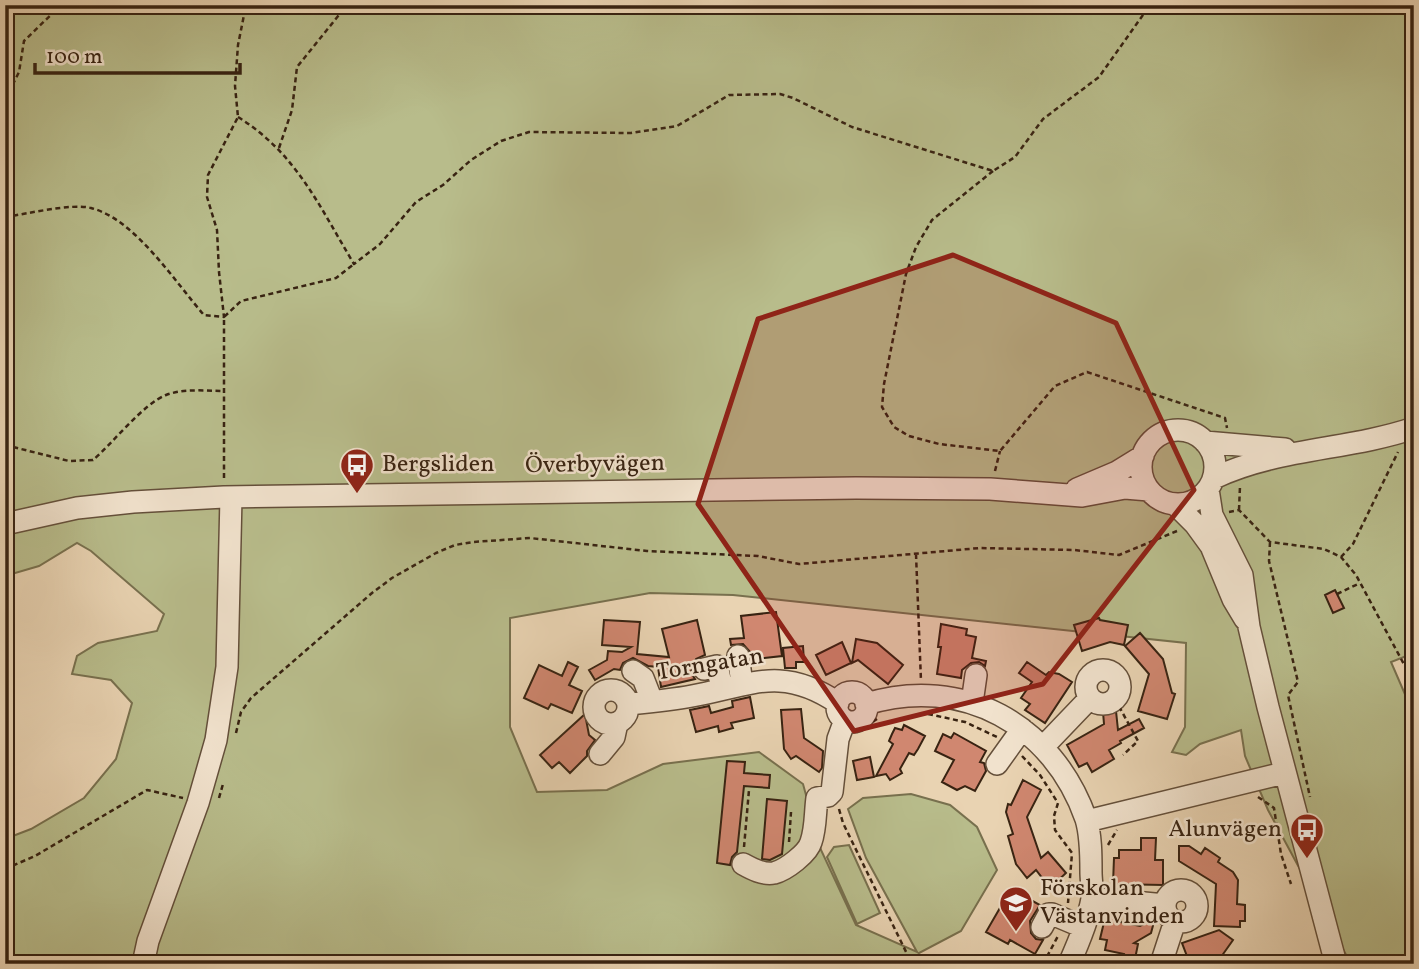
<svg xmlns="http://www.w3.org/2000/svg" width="1419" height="969" font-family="Vollkorn,serif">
<rect width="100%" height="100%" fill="#e9d3b2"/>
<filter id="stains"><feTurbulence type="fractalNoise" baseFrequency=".00286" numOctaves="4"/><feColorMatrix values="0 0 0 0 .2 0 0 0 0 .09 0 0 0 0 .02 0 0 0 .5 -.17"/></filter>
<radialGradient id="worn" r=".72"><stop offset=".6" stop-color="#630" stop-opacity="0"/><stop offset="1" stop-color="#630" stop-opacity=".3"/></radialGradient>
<path fill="#b8bc8b" stroke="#78704e" stroke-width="2" d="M5 5H1414V653L1391 662 1414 715V964H1351L1268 810 1245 756 1241 730 1200 744 1186 755 1172 752 1185 727 1186 643 733 595 650 593 510 618V727L537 792 607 790 663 764 759 752 803 784 821 850 856 925 917 952 866 858 848 809 863 798 911 794 950 805 977 827 997 870 961 931 919 953 915 964H5V839L31 829 84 798 116 759 132 703 111 680 72 674 77 656 98 643 157 631 164 614 91 551 77 543 39 566 5 576Z
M849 845 880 913 857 924 827 857 834 847Z"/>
<path fill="#d08770" stroke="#382312" stroke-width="2" d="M1335 590 1344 608 1333 613 1325 595Z
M776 612 782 656 755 659 754 652H750L743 644 731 645 730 639 744 638 741 616Z
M1099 618 1100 620 1128 625 1124 645 1110 642 1082 651 1074 625Z
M604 620 640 622 637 654 669 657 662 629 697 620 705 655 696 659 692 665 691 673 695 679 661 687 658 667 648 666 633 658 623 663 620 670 614 669 595 680 589 670 607 660 608 651 622 652 631 647 602 645Z
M941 624 967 629 966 635 976 637 972 658 986 661 985 666 979 662 971 663 962 670 961 678 937 674 941 647H938Z
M1140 633 1163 659 1172 693 1175 694 1167 719 1138 711 1149 674 1125 646Z
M856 639 877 643 903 665 888 684 858 660 852 663Z
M842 642 851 663 826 675 816 655Z
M803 646 804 662H796V668H785L783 648Z
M568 662 578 667 569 685 582 691 572 713 551 704 548 709 524 698 539 665 562 676Z
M1027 662 1046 675 1049 672 1059 674 1072 682 1045 723 1025 710 1030 704 1021 698 1032 682 1019 673Z
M750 697 754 718 731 723 733 728 719 732 718 726 696 732 690 710 709 706 711 713 733 707 732 701Z
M801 709 804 738 823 751 822 768 819 772 796 756 791 759 784 749 781 710Z
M1116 711 1118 730 1139 719 1144 728 1120 741 1121 743 1109 750 1114 759 1092 772 1087 763 1079 767 1067 745 1104 724 1103 712Z
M585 714 589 735 595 740 587 751V756L570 773 559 762 552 768 540 755Z
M904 725 925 736 918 749 914 755 909 753 900 769 902 773 890 780 886 774 876 776 893 744 889 741 892 734 895 728 902 730Z
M954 733 986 751 980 762 984 763 986 771 975 791 965 786 957 790 942 782 954 760 935 751 943 734 951 738Z
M870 757 874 777 857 780 853 761Z
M727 761 745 762 744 773 770 775 769 788 744 786 737 852 732 857 730 865 717 863Z
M1023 780 1041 790 1027 817 1041 858 1048 852 1066 873 1050 888 1036 870 1027 878 1016 864 1008 836 1013 834 1006 812 1008 804 1011 805Z
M767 799 787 801 782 854 770 860 762 859Z
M1141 838H1156L1155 860H1163V885L1113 884 1114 858H1119V850H1141Z
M1179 846H1189L1201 854 1205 848 1220 858 1218 862 1233 872 1238 880 1237 904 1245 905V921H1240V927L1214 926 1216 884 1179 861Z
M1029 899 1040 905 1030 921 1031 933 1036 939 1043 940 1035 954 1010 940 1008 944 986 932 1004 901 1022 912Z
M1106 914 1121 917 1120 922 1140 926 1155 918 1151 933 1134 943 1138 944 1134 964H1122L1124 954 1105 950 1107 940 1100 939Z
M1219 930 1233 940 1221 957 1203 964H1190L1182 943Z"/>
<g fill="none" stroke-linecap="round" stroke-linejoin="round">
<g stroke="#644f3a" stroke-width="24">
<path id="minor" d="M1141 467a37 37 0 1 1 74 0a37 37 0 1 1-74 0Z
M1205 442 1285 449
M1214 478C1277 448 1349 450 1414 428
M1077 489 1117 472 1143 456
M1208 489 1212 515 1242 575 1249 627 1268 707 1336 964
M1175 504 1195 524 1211 546 1233 599 1245 619
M5 524 77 508 133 502 224 497 856 488 990 489 1082 496 1125 488 1149 490
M738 656 742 683
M704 669 717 666 722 688
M1086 687a17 17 0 1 1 34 0a17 17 0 1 1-34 0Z
M633 671 643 678 652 701
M594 707a17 17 0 1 1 34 0a17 17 0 1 1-34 0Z
M837 707a15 15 0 1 1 30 0a15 15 0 1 1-30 0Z
M972 703 976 675
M628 704C649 702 671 700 692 696 751 685 782 665 838 703
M866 704C963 674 1053 725 1086 819 1091 835 1091 855 1091 872 1091 881 1093 890 1092 899 1088 921 1078 944 1069 964
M1044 746 1090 698
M600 754 614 737 617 723
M997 764 1022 729
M1087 821 1284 773
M743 864C752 869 763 875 774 873 786 870 808 853 811 842 816 828 815 812 817 798L828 796 832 792 838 739 845 720
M1165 906a16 16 0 1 1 32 0a16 16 0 1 1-32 0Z
M1092 898 1165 905
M1042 927 1049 914H1052L1083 927
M143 964 148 941 198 803 216 740 227 667 231 497
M1161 964 1175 921"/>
</g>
<path stroke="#382312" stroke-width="2.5" stroke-dasharray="5 3.5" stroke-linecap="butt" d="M5 100 19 72 24 41 61 5
M238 117C297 154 319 206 354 264L380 244 416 202 443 185 471 160 501 141 529 132 631 133 677 126 729 95 780 94 793 98 852 127 993 171 1015 157 1043 119 1099 77 1150 5
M279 148 292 110 297 67 347 5
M993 171 932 220 916 247 906 274 884 384 882 407 894 427 909 436 939 444 1000 451 1055 386 1087 372 1225 418 1227 428
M5 217C27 214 71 203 91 208 135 219 175 282 204 315L224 317 219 272 217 230 207 197 208 175 238 117 235 86 238 45 246 5
M5 445 69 461 93 460C113 443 143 404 166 395 185 388 206 391 225 391
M995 471 1000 451
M224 478V317L241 301 336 278 354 264
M1239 510 1240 486
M1229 512 1239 510 1270 542 1324 549 1341 557 1356 575 1414 683
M1270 542 1269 561 1298 682 1288 695 1310 797
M916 554 921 681
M1341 557 1353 544 1398 452
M1337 594 1360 583
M1115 699 1138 741 1123 755
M928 714 965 722 997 737
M859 731 877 719
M236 733 241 712 251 698 372 593 392 578 436 553 455 545 473 542 530 538 647 551 758 556 799 564 980 548 1074 550 1119 555 1177 531
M1022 756 1040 775 1058 803 1054 816 1055 830 1072 853 1068 903
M1258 797 1274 808 1281 854 1291 884
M219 798 223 784
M839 809 843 823 912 964
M789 842 791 812
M1108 845 1117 830
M744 847 749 790
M5 869 35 856 147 790 183 798
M1043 964 1058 936"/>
<use href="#minor" stroke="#f1e2cd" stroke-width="21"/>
</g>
<path fill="#8f2418" fill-opacity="0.2" stroke="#8f2418" stroke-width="5" stroke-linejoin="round" d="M953 255 1116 323 1194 490 1043 684 854 731 698 504 758 319Z"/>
<defs>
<g id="bus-pin" transform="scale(1.75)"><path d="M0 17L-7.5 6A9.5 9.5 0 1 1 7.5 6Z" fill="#8f2418" stroke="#f1e2cd"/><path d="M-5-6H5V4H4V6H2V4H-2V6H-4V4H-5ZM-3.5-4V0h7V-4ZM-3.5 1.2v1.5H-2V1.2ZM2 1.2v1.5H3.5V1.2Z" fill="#fff"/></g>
<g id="school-pin" transform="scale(1.75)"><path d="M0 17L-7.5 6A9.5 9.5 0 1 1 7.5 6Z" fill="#8f2418" stroke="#f1e2cd"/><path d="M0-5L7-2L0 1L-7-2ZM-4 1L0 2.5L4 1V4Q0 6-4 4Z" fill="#fff"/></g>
</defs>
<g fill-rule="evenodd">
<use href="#bus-pin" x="357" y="465"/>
<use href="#bus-pin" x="1307" y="830"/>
<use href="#school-pin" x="1016" y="903"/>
</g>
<g text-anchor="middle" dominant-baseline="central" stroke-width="5" stroke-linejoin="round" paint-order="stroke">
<g font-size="24" fill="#382312" stroke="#f1e2cd" text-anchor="start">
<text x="382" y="465">Bergsliden</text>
<text x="1282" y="830" text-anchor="end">Alunvägen</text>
<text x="1040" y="889">Förskolan<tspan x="1040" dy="28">Västanvinden</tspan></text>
</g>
<g font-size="24" fill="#382312" stroke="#f1e2cd">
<text transform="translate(595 465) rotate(-1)">Överbyvägen</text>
<text transform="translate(710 665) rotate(-9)">Torngatan</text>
</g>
</g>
<rect width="1419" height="969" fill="none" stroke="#e9d3b2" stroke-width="28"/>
<rect x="7" y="7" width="1405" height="955" fill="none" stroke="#382312" stroke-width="3.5"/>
<rect x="14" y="14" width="1391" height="941" fill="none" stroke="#382312" stroke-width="2"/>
<path d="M35 63v10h205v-10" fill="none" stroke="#382312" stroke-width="3.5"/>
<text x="46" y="63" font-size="21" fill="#382312" stroke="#f1e2cd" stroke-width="5" paint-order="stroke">100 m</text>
<rect width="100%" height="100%" filter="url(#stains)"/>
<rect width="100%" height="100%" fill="url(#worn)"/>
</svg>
